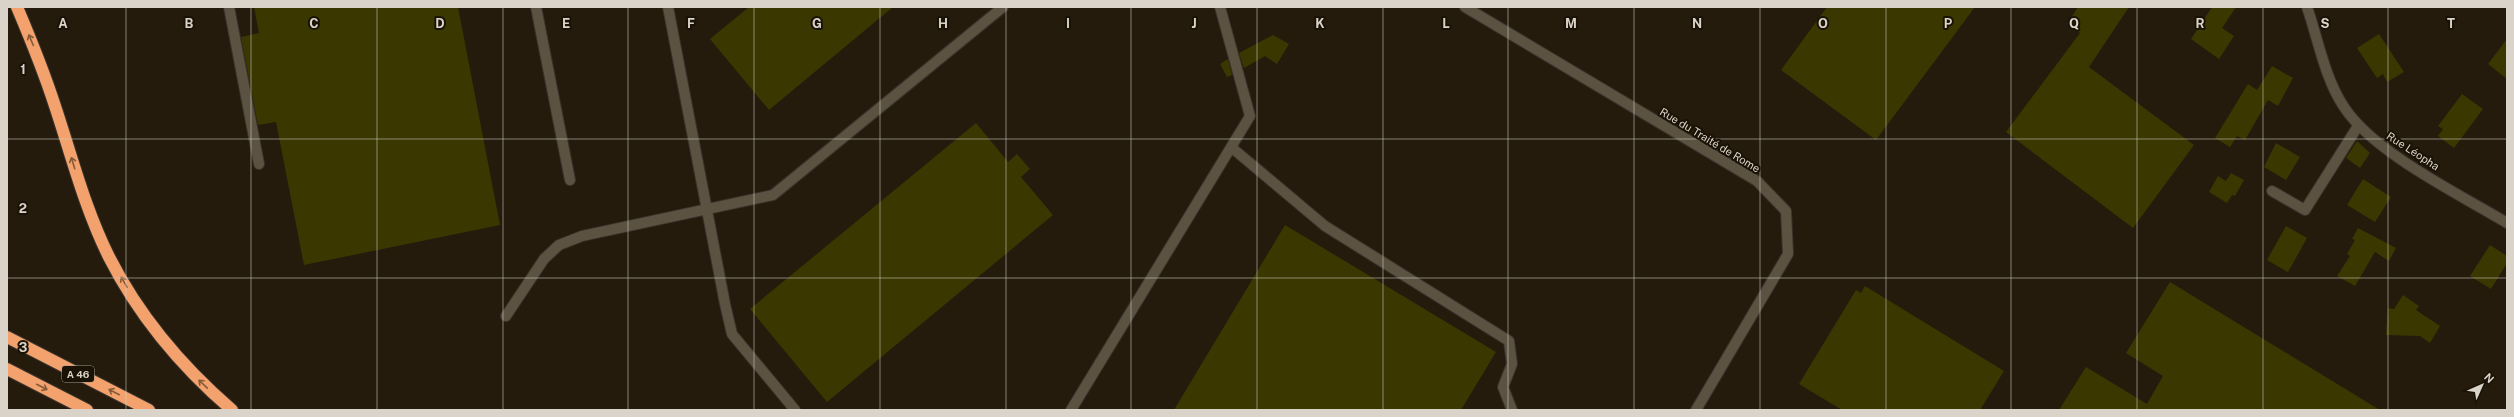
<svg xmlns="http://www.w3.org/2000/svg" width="2514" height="417" font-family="'Public Sans',sans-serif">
<rect width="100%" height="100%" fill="#241b0d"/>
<path fill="#3b3701" d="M254 7H458L500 225 304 265 276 122 258 125 241 37 259 33Z
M749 7H893L769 110 710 39Z
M1827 7H1975L1876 140 1781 70Z
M2078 7H2129L2089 67 2194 145 2133 228 2006 132 2080 33 2067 24Z
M2212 7H2236L2222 28 2234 36 2219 59 2191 39Z
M2379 34 2404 72 2387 82 2383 74 2377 78 2357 48Z
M1273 35 1289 44 1277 64 1265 56 1244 68 1239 53Z
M2507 39V79L2488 64Z
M1228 59 1232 75 1227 77 1220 64Z
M2272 66 2293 78 2278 106 2268 100 2245 140 2237 136 2230 147 2215 138 2248 84 2257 90Z
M2462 94 2483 109 2454 148 2438 136 2443 129 2438 126Z
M976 123 1008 162 1017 154 1030 169 1021 177 1053 215 827 402 750 309Z
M2357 141 2370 153 2360 168 2346 158Z
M2276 143 2300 157 2286 180 2264 167Z
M2231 173 2244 180 2235 196 2232 195 2227 203 2209 192 2218 176 2226 181Z
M2363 179 2391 197 2375 222 2347 205Z
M1285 225 1496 352 1461 410H1174Z
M2286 226 2307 238 2288 272 2267 260Z
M2358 228 2396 248 2389 261 2375 252 2355 286 2337 276 2350 256 2347 254 2355 240 2352 239Z
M2490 245 2507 256V263L2491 289 2470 276Z
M2170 282 2206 304 2380 410H2059L2086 367 2147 404 2163 376 2126 353Z
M1865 286 2004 371 1980 410H1842L1799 384 1856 290 1861 293Z
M2403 295 2419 306 2416 310 2440 326 2430 343 2420 336 2386 335 2388 308 2394 309Z"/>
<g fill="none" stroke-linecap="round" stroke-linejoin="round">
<g stroke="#3a332c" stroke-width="12">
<path id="lane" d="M229 7 259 164
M536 7 570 180
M668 7 725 304 732 334 795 410
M1231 147 1325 226 1509 341 1512 364 1503 387 1512 410
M506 316 544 259 559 245 582 236 773 195 1003 7
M1071 410 1250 116 1220 7"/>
</g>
<g stroke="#3a332c" stroke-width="12">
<path id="street" d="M1465 7 1757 181 1786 211 1788 254 1696 410
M2307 7C2318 39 2325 79 2344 107 2374 153 2459 194 2507 223
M2272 191 2305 210 2358 126"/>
</g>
<g stroke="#3a332c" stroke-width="14">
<path id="highway" d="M17 7C31 40 44 72 55 106 72 157 85 209 109 257 139 316 182 367 232 410
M7 337 149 410
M7 369 87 410"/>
</g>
<use href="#lane" stroke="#5c5242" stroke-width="10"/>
<use href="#street" stroke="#5c5242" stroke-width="10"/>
<use href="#highway" stroke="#f3a26d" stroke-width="12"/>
</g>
<defs><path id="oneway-shaft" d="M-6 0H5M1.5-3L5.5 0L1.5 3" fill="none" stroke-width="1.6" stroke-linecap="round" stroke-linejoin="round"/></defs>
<g stroke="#865a39">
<use href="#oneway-shaft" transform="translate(31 40) rotate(-113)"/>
<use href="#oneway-shaft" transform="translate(73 163) rotate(-107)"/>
<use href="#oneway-shaft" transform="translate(124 282) rotate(-120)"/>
<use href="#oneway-shaft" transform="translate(203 384) rotate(-136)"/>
<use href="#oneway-shaft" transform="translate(42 387) rotate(27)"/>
<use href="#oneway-shaft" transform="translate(114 392) rotate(-153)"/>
</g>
<path fill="none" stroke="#d9d3ca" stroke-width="1" stroke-opacity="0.55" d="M126 7V410M251 7V410M377 7V410M503 7V410M628 7V410M754 7V410M880 7V410M1006 7V410M1131 7V410M1257 7V410M1383 7V410M1508 7V410M1634 7V410M1760 7V410M1886 7V410M2011 7V410M2137 7V410M2263 7V410M2388 7V410M7 139H2507M7 278H2507"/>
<g text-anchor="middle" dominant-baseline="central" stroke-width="4" stroke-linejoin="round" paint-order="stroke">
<rect fill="#1a1205" stroke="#a0998f" stroke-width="1" x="62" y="366" width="32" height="16" rx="3"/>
<g font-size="10" font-weight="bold" fill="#d9d3ca">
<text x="78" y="374">A 46</text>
</g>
<g font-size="11" fill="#d9d3ca" stroke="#1a1205">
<text transform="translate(1710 140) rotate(31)">Rue du Traité de Rome</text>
<text transform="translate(2413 151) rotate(33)">Rue Léopha</text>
</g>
</g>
<g font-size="13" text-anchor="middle" font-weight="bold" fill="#d9d3ca" stroke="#1a1205" stroke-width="4" stroke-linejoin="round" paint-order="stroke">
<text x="63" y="28">A</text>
<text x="189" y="28">B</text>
<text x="314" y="28">C</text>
<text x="440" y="28">D</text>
<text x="566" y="28">E</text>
<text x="691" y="28">F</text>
<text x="817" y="28">G</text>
<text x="943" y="28">H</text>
<text x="1068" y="28">I</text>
<text x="1194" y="28">J</text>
<text x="1320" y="28">K</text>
<text x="1446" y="28">L</text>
<text x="1571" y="28">M</text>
<text x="1697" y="28">N</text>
<text x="1823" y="28">O</text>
<text x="1948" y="28">P</text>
<text x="2074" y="28">Q</text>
<text x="2200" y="28">R</text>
<text x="2325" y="28">S</text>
<text x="2451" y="28">T</text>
<text x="23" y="74">1</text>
<text x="23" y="213">2</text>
<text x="23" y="352">3</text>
</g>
<rect width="2514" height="417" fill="none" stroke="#d9d3ca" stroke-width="16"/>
<g transform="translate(2482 385) rotate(45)" stroke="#1a1205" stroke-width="3" paint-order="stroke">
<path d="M0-3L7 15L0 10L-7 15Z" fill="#d9d3ca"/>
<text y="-6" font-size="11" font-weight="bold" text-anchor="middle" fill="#d9d3ca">N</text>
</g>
</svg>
